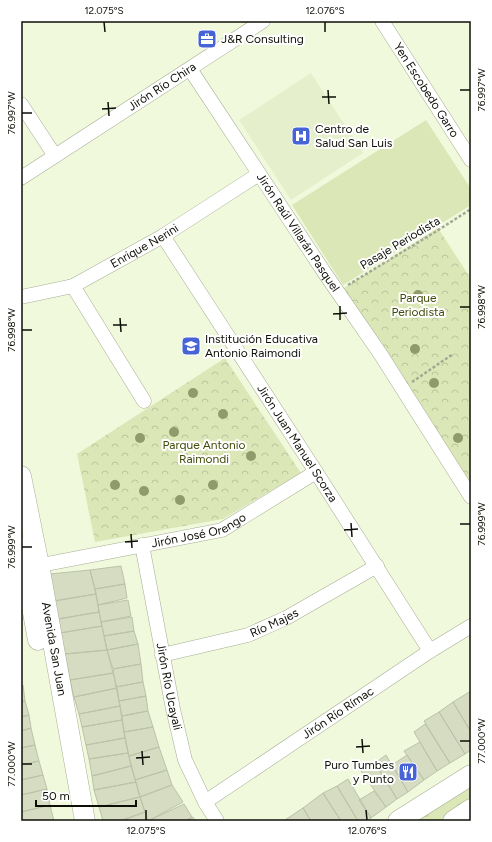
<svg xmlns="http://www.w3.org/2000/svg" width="492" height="842" font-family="Figtree,sans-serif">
<defs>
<pattern id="grass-tufts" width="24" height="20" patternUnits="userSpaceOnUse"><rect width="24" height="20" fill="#dbe7b6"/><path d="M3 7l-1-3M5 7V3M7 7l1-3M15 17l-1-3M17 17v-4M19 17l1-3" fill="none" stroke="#bbc59b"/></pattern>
<pattern id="park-crowns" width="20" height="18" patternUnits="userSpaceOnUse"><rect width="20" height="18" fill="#dbe7b6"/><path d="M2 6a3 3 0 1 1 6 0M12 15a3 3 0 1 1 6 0" fill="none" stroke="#bbc59b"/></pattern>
</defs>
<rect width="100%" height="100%" fill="#f1f9dd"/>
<path fill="#e6efcc" d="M311 73 363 153 291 200 239 120Z"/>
<path fill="url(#grass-tufts)" d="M471 784V802L441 821H415Z"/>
<path fill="url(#park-crowns)" d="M438 228 471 279V478L468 480 344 288Z
M225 358 301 473 223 519 95 542 77 454Z"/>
<path fill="#dbe7b6" d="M426 120 471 189V205L343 285 292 205Z"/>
<path fill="#d5dcc1" stroke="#bcc2a8" d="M121 566 125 584 95 589 90 570Z
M90 570 96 594 54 601 50 574Z
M125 584 127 598 98 605 95 589Z
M96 594 99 612 58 619 54 601Z
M128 600 131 616 101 622 98 605Z
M99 612 102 626 60 633 58 619Z
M132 617 134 631 104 636 101 622Z
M102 626 107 650 65 654 60 633Z
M134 631 138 644 107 650 104 636Z
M138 644 141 664 113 669 107 650Z
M107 650 113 673 70 680 65 654Z
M141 664 143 682 116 687 113 669Z
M113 673 117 688 74 697 70 680Z
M143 682 146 696 119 701 116 687Z
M23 685 25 701H21V686Z
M117 688 120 706 79 714 74 697Z
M471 691V732L453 702Z
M146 696 148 711 122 716 119 701Z
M21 701H25L29 715 21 717Z
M453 702 471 732V750L465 754 439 712Z
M120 706 122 720 82 727 79 714Z
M148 711 153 727 124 732 122 716Z
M439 712 465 754 450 763 424 721Z
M29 715 31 728 21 731V717Z
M122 720 125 738 86 745 82 727Z
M425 724 450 763 437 771 414 732Z
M153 727 159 747 129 756 124 732Z
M31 728 35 745 21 748V731Z
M125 738 128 753 89 759 86 745Z
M420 742 437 771 424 780 404 751Z
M35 745 39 761 21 765V748Z
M159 747 167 770 135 780 129 756Z
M128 753 131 766 92 776 89 759Z
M386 755 408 792 397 799 375 763Z
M407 755 424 780 408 792 392 765Z
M39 761 43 775 21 780V765Z
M375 763 397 799 386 807 361 771Z
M131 766 136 782 94 790 92 776Z
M167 770 172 785 140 797 135 780Z
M43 775 47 789 21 795V780Z
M348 779 371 818 366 821H358L337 786Z
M136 782 140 797 99 807 94 790Z
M172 785 183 802 148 821 140 797Z
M337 786 358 821H341L323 793Z
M47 789 50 805 21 812V795Z
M374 791 386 807 371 818 359 800Z
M323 793 341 821H311L303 808Z
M140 797 145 812 119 821H103L99 807Z
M184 804 192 817 185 821H148Z
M50 805 54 821H22L21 812Z
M303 808 311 821H285V820Z
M145 812 148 821H121Z
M193 817 195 821H186Z"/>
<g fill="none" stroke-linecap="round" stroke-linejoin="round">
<g stroke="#a7ae94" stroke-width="15">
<g id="street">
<path id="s1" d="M382 21 471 160"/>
<path id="s2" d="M190 69 324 272 381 355 471 497"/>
<path d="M21 104 55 156"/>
<path id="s3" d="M21 178 263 21"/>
<path id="s4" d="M163 236 316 472 430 651"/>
<path d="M73 286 144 401"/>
<path id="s5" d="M21 297 73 286 163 236 259 174"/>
<path id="s6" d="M142 545 173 709 185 760 205 802 217 821"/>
<path id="s7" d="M31 567 222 530 316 472"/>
<path id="s8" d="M162 655 248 635 286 618 377 566"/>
<path id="s9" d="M205 802 430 651 471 626"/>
</g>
</g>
<g stroke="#a7ae94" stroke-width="21">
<g id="secondary">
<path id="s10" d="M21 476 39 565 85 821"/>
<path d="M21 547 38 640"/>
<path d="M398 821 471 775"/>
<path d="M453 821 471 809"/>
</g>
</g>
<path stroke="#a3a994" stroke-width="2.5" stroke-dasharray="3 2" stroke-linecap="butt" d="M348 285 440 229 471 209
M412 382 453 354"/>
<use href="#street" stroke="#fff" stroke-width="14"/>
<use href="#secondary" stroke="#fff" stroke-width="20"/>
</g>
<g fill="#919a6a">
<circle cx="418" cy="295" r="5"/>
<circle cx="415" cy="349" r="5"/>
<circle cx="434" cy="383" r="5"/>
<circle cx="193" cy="393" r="5"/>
<circle cx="223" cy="414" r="5"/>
<circle cx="174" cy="432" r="5"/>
<circle cx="140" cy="438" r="5"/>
<circle cx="458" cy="438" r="5"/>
<circle cx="251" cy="456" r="5"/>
<circle cx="115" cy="485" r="5"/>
<circle cx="213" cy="485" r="5"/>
<circle cx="144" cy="491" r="5"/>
<circle cx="180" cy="500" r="5"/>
</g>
<path fill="none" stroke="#0d0f06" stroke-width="1.5" d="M104 22 105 32M325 22V32M328 90 329 104M460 90H470M322 97H336M108 102 109 116M102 109 116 108M22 113H32M340 306V320M460 307H470M333 314 347 313M120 318 121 332M113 325H127M22 330H32M351 523 352 537M460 524H470M344 530 358 529M131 534 132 548M125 542 138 541M22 547H32M362 739 363 753M460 741H470M356 747 370 746M142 751 143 765M136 758 150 757M22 764H32M146 810V820M366 810 367 820"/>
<defs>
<g id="office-square" transform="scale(1)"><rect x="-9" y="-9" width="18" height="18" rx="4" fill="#4764d7" stroke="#fff"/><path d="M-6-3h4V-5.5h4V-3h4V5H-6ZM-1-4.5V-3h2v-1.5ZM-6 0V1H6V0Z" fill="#fff"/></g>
<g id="hospital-square" transform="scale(1)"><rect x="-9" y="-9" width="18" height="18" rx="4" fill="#4764d7" stroke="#fff"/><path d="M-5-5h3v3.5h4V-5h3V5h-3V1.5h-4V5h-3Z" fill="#fff"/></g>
<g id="school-square" transform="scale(1)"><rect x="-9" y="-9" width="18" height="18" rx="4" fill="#4764d7" stroke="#fff"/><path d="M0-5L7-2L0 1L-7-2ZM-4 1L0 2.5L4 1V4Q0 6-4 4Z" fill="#fff"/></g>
<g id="restaurant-square" transform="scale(1)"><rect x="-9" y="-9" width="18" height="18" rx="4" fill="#4764d7" stroke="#fff"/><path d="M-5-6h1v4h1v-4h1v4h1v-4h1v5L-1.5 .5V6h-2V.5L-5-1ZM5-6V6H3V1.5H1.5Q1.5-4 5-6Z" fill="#fff"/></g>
</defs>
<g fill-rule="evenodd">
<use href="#office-square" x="207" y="39"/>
<use href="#hospital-square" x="301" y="136"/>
<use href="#school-square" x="191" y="346"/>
<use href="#restaurant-square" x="408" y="772"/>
</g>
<g text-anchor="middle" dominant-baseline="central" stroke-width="4" stroke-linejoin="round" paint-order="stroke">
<g font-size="12" fill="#0d0f06" stroke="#fff" text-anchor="start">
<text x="221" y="39">J&amp;R Consulting</text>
<text x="315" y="129">Centro de<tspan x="315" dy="14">Salud San Luis</tspan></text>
<text x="205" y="339">Institución Educativa<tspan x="205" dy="14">Antonio Raimondi</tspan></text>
<text x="394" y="765" text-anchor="end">Puro Tumbes<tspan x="394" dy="14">y Punto</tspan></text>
</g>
<g font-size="12" fill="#0d0f06" stroke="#fff">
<text stroke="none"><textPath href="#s3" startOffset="168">Jirón Río Chira</textPath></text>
<text stroke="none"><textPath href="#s1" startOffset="82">Yen Escobedo Garro</textPath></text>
<text stroke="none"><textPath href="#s2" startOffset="196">Jirón Raúl Villarán Pasquel</textPath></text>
<text transform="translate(400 243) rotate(-31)">Pasaje Periodista</text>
<text stroke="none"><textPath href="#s5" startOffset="135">Enrique Nerini</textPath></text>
<text stroke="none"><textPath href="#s4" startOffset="247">Jirón Juan Manuel Scorza</textPath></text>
<text stroke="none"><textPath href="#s7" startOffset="172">Jirón José Orengo</textPath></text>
<text stroke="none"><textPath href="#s8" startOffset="117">Río Majes</textPath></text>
<text stroke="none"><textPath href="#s10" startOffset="176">Avenida San Juan</textPath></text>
<text stroke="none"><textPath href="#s6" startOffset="144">Jirón Río Ucayali</textPath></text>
<text stroke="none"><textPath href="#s9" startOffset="160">Jirón Río Rímac</textPath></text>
</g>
<g font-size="12" fill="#424d0b" stroke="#fff">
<text x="418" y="298">Parque<tspan x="418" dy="14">Periodista</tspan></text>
<text x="204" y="445">Parque Antonio<tspan x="204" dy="14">Raimondi</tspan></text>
</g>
</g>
<rect width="492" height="842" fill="none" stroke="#ffffff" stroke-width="44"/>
<path d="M36 800v6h100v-6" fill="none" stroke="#0d0f06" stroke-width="2"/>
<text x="42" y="800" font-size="12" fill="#0d0f06" stroke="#ffffff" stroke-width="3" paint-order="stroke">50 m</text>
<rect x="22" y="22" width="448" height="798" fill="none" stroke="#0d0f06" stroke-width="1.5"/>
<g font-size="10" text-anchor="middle" fill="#0d0f06">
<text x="104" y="14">12.075°S</text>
<text x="325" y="14">12.076°S</text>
<text transform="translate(481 90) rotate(-90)" y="4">76.997°W</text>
<text transform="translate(11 113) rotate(-90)" y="4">76.997°W</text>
<text transform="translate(481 307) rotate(-90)" y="4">76.998°W</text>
<text transform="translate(11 330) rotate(-90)" y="4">76.998°W</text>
<text transform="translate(481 524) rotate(-90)" y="4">76.999°W</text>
<text transform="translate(11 547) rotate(-90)" y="4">76.999°W</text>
<text transform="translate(481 741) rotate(-90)" y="4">77.000°W</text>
<text transform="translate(11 764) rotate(-90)" y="4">77.000°W</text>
<text x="146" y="834">12.075°S</text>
<text x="367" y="834">12.076°S</text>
</g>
</svg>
